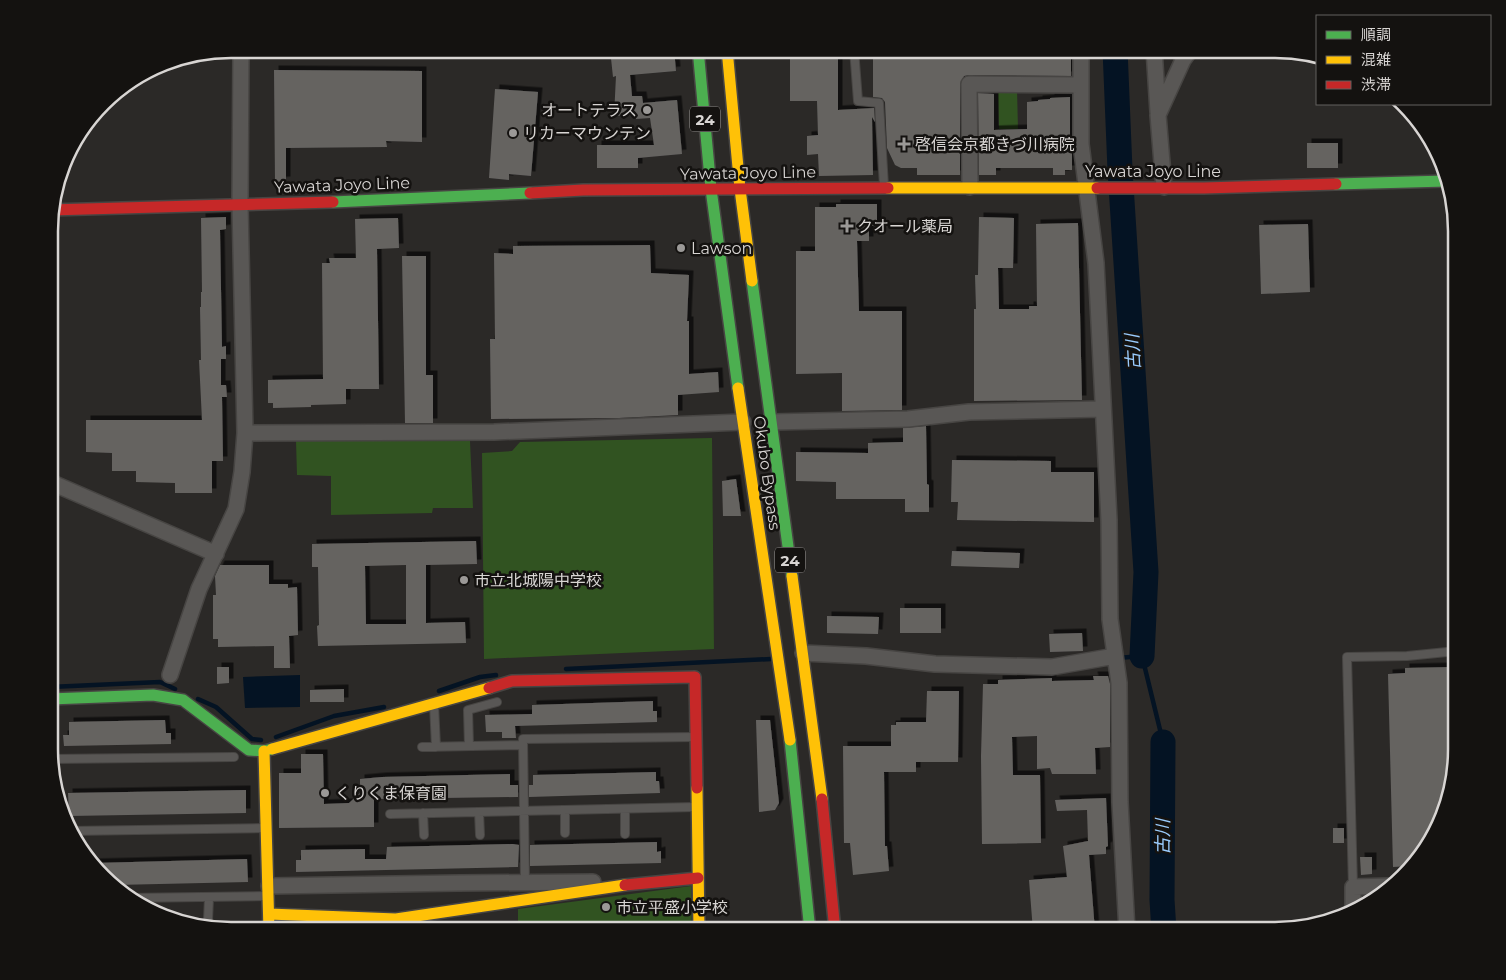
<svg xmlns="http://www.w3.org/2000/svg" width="1506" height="980" font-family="Montserrat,'Noto Sans JP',sans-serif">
<defs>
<filter id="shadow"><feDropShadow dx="4.5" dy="-4.5" stdDeviation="0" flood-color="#0009"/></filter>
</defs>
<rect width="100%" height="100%" fill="#2b2927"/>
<path fill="#315321" d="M1017 89 1018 129H999L998 90Z
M712 438 714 649 484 659 482 453 512 451 520 442Z
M296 441H470L473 508H433L432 513 331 515V476L297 475Z
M691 886 692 931H518V909Z"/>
<path fill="#041323" d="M300 675V707L245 708 243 677Z"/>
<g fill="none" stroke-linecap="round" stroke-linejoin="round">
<path stroke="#041323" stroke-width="4.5" d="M1118 658 1142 656 1163 742
M566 669 771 659
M50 687 160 682 175 689
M439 691 480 677 496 675
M198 699 216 707 252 739 261 740
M276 737 334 716 384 707"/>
<path stroke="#041323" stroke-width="25" d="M1115 49 1120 170 1146 572 1142 656
M1163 742 1162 900 1164 931"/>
</g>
<path fill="#656361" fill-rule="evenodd" filter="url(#shadow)" d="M610 49H674L676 71 630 75 632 96H642L643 103 677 100 682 154 638 158V168H597V145H654L650 118 636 119V115L614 116 616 76 613 77Z
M790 49H838V110L874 108 875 122 872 117 873 175 819 176 818 154 807 155V136L818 135 817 101H790Z
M873 49H1038V57H1071V76L969 75 964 76 960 84V175H917V168H901L895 165 887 148 885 102 882 98 873 97Z
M274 70 422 71V142L386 141 387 147 286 148V181L275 182Z
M495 89 538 92 531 176 509 174V180L489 178Z
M978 93 994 94V130L1027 129V102L1038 101V100L1050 99V98L1070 97V151H1072V170H1065V175H1053V168H996V175H979Z
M1307 143H1338V168H1307Z
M836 204H877V226H869V241H857L859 311H902V410L842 411V373L796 374V251H815V207H836Z
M226 217V229L220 230 222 347 226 346V359H221V385H226L227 397H222L223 461H212V493H175V483L136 482V471H112V453L86 452V420H202L199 360H201L200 307H201V292H202L201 218Z
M979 217 1014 218 1013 268H998L999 309H1029V306H1037L1036 224 1078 223 1082 400 974 401V309H976L975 275H978Z
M398 218 399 248 377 249 379 389H346V404L311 405V407L273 408V403H268V380L323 379 322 263H330L329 258H356L355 219Z
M1308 224 1310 292 1261 294 1259 225Z
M650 245 651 273 689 275 687 321H689V374L718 372 719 392 678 395V415L619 418 491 419 490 339H495L494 253 513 254V246Z
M402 256H426V375H433V423H405Z
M926 426 927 484 929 485V512H905V499H836V482L796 481V452L868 453V443L903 442V428Z
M952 460 1051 461V472H1094V522L957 520 958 502H951Z
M736 479 741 516H723L722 481Z
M476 541 477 564 426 565V623L465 622 466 643 318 646 317 626 319 625 318 567H312V544ZM406 565V624H366L365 566Z
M952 551 1020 553 1019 568 951 566Z
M220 565H269V584H288V588L297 587 298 635 289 636 290 668H274V646L218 647V639H213V595H216L215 576Z
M900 608H941V633H900Z
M827 616 879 617 878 634 827 633Z
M1082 633 1083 651 1050 652 1049 634Z
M217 667H229V683L217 684Z
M1452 667 1454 775 1448 808 1426 851 1410 866 1393 867 1388 674 1405 673V668Z
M1093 676H1108L1110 684V747L1095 748 1096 774H1052L1050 768 1037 769V736L1012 737 1013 775H1040L1041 843 982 844 981 756 983 684H998V680L1052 678V681L1094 680Z
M344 689V702H310V690Z
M927 691H959L958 762H916V772H884L885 846H887L889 871 853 875 850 843H844L843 746H891V725H896V722H926Z
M653 701V711H657V722L515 726 516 738H502V732H486L485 715 532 714V705Z
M165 720 166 733H171V744L64 746 63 735H69V722Z
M756 720H770L779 803 775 810 759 812Z
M301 754H323L324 804 349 803 360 793V779L382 777 510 774V785H518V797L374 799V827L279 828V773H301Z
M656 772V781H659L660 793 529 797V785H533V775Z
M246 790V813L69 816 68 793Z
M1106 798 1108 846 1106 847V854L1089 855 1095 931H1033L1029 880 1067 877 1063 846 1088 841 1087 810 1057 811 1055 800Z
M1333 828H1344V843H1333Z
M657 842V852L661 851V863L530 866V845Z
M513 844 519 845 518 867 296 872V860H301V850L365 849V859H386L387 847Z
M1360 857H1372V874L1361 875Z
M247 859 248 882 115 885 94 863Z"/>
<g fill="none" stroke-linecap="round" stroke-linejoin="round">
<g stroke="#474543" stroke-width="10">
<path id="lane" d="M854 49 858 101 879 103 884 186
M434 704 436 747
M469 746 468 710 497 702
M422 747 523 745
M50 759 234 757
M625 809V834
M565 810V833
M479 812 480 835
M423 813 424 835
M390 814 695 807
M70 831 265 828
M525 882 523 739 695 737
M1353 887 1347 657 1407 656 1457 651
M127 898 268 896
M208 920 209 898"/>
</g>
<g stroke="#474543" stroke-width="18">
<path id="street" d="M1081 49V144L1096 263 1109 520 1110 619 1119 683 1120 802 1127 931
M1154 49 1158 112
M970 187 969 84 1081 85
M1164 187 1158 115 1183 60 1191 49
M772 422 908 419 969 412 1102 409
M245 433 494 432 743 422
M50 482 216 554
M803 653 866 656 935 664 1052 667 1115 656
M170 675 199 589 236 509 242 472 245 433 240 205 241 49
M269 886 458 883 593 882
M1353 911V887L1389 886"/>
</g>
<g stroke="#474543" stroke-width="14">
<path id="fast" d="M698 49 711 189 738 388
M1336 184 1446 181
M333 202 530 193
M752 281 792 576
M50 699 153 695 183 700 249 750 264 751 272 749
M790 740 810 931"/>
</g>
<g stroke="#474543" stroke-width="14">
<path id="slow" d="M727 49 740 189 752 281
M888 188H1097
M738 388 790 740
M792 576 822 799
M272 749 489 688
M264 751 269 931
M697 788 699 931
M269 914 396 919 625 885"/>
</g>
<g stroke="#474543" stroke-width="14">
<path id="jam" d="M1097 188H1204L1336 184
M530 193 583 190 888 188
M50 210 333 202
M489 688 512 681 695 677 697 788
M822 799 835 931
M625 885 698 878"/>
</g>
<use href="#lane" stroke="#595755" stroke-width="8"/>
<use href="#street" stroke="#595755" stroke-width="15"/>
<use href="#fast" stroke="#4caf50" stroke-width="11"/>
<use href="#slow" stroke="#ffc107" stroke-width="11"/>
<use href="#jam" stroke="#c62828" stroke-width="11"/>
</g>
<g fill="#9b9997" stroke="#141210" stroke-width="2">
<circle cx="647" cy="110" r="5"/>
<circle cx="513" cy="133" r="5"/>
<path d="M901.5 136.5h5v5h5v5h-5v5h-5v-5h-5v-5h5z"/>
<path d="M844.5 218.5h5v5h5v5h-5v5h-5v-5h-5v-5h5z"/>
<circle cx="681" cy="248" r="5"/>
<circle cx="464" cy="580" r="5"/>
<circle cx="325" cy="793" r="5"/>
<circle cx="606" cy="907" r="5"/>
</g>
<g text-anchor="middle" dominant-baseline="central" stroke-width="5" stroke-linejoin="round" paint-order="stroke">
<g fill="#141210" stroke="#9d9a98" stroke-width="1">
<rect x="690" y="106.5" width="30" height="25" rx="4"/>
<rect x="775" y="547.5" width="30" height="25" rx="4"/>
</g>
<g font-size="15" font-weight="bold" fill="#d8d5d3">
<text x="705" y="119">24</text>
<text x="790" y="560">24</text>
</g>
<g font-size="16" fill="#d8d5d3" stroke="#141210" text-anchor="start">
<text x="637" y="110" text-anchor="end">オートテラス</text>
<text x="523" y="133">リカーマウンテン</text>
<text x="915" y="144">啓信会京都きづ川病院</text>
<text x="857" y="226">クオール薬局</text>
<text x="691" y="248">Lawson</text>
<text x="474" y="580">市立北城陽中学校</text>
<text x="335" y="793">くりくま保育園</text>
<text x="616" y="907">市立平盛小学校</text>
</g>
<g font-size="16" fill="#d8d5d3" stroke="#141210">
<text x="1153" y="171">Yawata Joyo Line</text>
<text transform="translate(748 173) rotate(-1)">Yawata Joyo Line</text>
<text transform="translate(342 185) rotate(-2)">Yawata Joyo Line</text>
<text transform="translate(767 473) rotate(82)">Okubo Bypass</text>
</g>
<g font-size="18" font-style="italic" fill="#99cbfd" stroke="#141210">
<text transform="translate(1133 352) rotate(-93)">古川</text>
<text transform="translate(1163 837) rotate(-90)">古川</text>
</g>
</g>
<path d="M0 0H1506V980H0ZM231 58H1275A173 173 0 0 1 1448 231V749A173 173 0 0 1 1275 922H231A173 173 0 0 1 58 749V231A173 173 0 0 1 231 58Z" fill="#141210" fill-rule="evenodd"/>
<path fill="none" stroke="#d8d5d3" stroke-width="2.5" d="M231 58H1275A173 173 0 0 1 1448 231V749A173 173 0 0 1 1275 922H231A173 173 0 0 1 58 749V231A173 173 0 0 1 231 58Z"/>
<rect x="1316" y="15" width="175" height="90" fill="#141210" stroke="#62605e"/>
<rect x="1326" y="31" width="25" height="8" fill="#4caf50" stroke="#62605e"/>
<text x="1361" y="40" font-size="15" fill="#d8d5d3">順調</text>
<rect x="1326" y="56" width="25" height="8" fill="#ffc107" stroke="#62605e"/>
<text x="1361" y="65" font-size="15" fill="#d8d5d3">混雑</text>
<rect x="1326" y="81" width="25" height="8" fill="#c62828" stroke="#62605e"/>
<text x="1361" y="90" font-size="15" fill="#d8d5d3">渋滞</text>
</svg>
